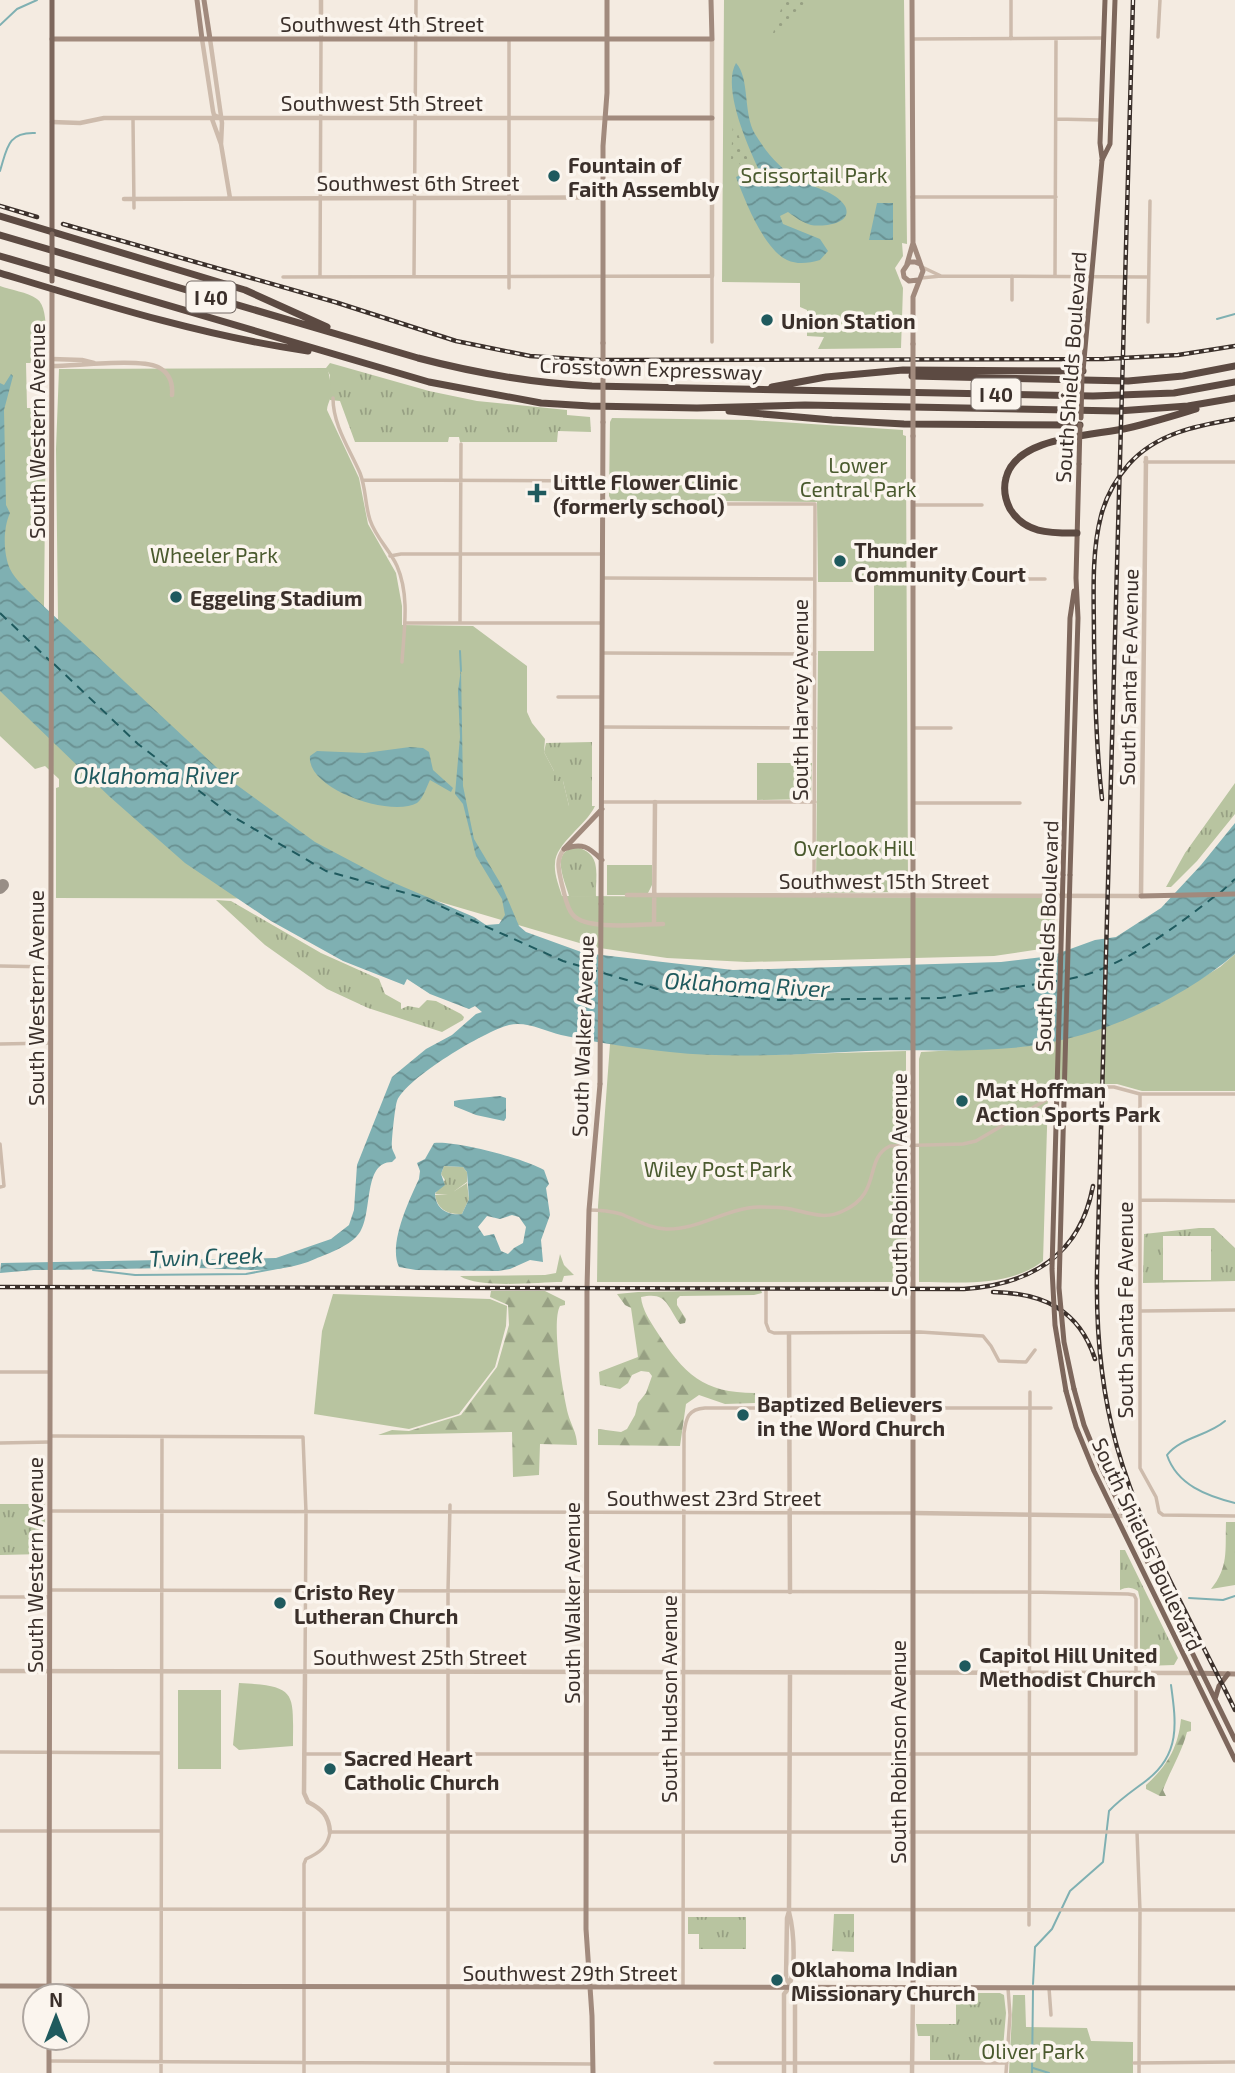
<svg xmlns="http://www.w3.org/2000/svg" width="1235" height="2073" font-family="'Exo 2',sans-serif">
<defs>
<pattern id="grass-tufts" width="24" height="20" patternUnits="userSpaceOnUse" patternTransform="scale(1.75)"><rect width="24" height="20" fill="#b8c4a0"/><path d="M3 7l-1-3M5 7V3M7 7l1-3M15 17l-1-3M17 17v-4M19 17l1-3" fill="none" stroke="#97a083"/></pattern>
<pattern id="forest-firs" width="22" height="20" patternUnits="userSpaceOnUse" patternTransform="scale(1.75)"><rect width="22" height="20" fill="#b8c4a0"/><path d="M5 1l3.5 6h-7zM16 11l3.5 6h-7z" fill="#97a083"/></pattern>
<pattern id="garden-dots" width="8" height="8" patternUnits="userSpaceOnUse" patternTransform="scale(1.75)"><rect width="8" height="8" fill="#b8c4a0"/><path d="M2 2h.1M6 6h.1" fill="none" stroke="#97a083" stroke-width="1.8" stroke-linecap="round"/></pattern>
<pattern id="water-waves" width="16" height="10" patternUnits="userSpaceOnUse" patternTransform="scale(1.75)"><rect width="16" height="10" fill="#7fb0b2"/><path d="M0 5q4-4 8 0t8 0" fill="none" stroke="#699091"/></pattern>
</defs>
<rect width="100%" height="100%" fill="#f4ebe1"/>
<path fill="url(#grass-tufts)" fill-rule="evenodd" d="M330 363 429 391 477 401 567 410V415L590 417 591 432 558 431 557 442H460L459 437H449L448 442H355L340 401 330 400V375L326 368Z
M592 742V806H569L563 781H554V771L544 752 546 743Z
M1235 783V814L1197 861 1171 887H1166L1185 853Z
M577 847C603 855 595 874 596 897L569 896C566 885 554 860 566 851 569 849 574 848 577 847Z
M216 900 231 901 321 953 379 979 385 994 401 1003V1009L408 1006 419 1008 427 1000 436 1001 461 1014 464 1017 463 1020 442 1032 368 1008 327 989 265 945Z
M444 1166 463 1167 467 1172V1182L453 1192 467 1183 469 1199 462 1214C448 1215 437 1209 435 1195H448L435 1194 445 1180 441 1174Z
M1199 1228H1214L1235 1248V1281L1143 1283 1144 1234ZM1163 1236H1211V1280H1163Z
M0 1504H45V1554L0 1555Z
M1120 1550H1125L1178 1658 1174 1665 1144 1666 1140 1661V1600L1138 1591C1131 1587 1127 1587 1120 1590Z
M834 1914H854V1952L832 1951Z
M688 1917H746V1949H699V1934H688Z
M956 1993H1000L1004 1995 1006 2013 1002 2060H930V2036H918L916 2024H956Z"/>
<path fill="url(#forest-firs)" d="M560 1254 564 1265 574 1275 564 1276 562 1282C538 1282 479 1289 460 1276L545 1275 556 1273Z
M761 1290 762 1293 754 1295 680 1296 677 1299V1305L686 1319 685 1323 680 1324C667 1306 667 1291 641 1297 642 1310 651 1322 657 1332 684 1374 703 1393 755 1393V1403L725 1404 699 1395 686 1404 680 1446 598 1445V1429L621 1432 627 1429 635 1415 638 1403 646 1393 652 1376 649 1372 641 1371 632 1375 628 1383 620 1389 600 1385 599 1372 638 1357 631 1308 625 1305 617 1294 638 1292Z
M491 1291H545L565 1301V1305L560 1306C551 1322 563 1394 568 1414 571 1425 577 1433 577 1445L540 1444 539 1475 513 1477 512 1432 378 1435 392 1430 409 1431 461 1415 497 1367 509 1325 508 1305 490 1297Z
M1226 1522H1235V1585L1211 1589C1229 1567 1225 1550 1226 1522Z
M1181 1719 1191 1722V1731L1187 1732C1182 1752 1170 1771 1163 1790L1166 1796H1160L1146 1789V1785C1167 1766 1178 1748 1181 1719Z"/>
<path fill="#b8c4a0" d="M724 0H904L907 244 902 243 903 256 895 268 903 288 901 348 818 349 824 337 807 336V310L800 307V283L722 282Z
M0 286C11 290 27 292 37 299 50 308 45 348 45 363H26L27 408H46L44 607 58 620 56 449 59 369 327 368C330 375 332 390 330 399 329 402 327 406 327 410L359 478 368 524 396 573 402 606V625L473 626 527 666V712L532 723 545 739 544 752 554 771V781H563L569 806H595C586 826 555 843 555 864 554 874 559 886 562 896L1055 898 1054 947 994 956 747 962 667 958 593 947 430 899 56 898V788L59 787V779L45 766 35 769 0 736Z
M612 418 750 420 903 430V435L906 436V467L908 885 904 892 821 893 816 887 818 651H874V582H818L817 502 611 500 609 496 610 422Z
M757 763H812L811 799 757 800Z
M607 865H652V885L647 895H607Z
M1235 954V1091H1142L1117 1084H1077L1048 1095 1043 1261C1008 1288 960 1282 919 1282V1059L921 1052 1027 1046 1049 1043 1157 1005 1220 967Z
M610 1044 768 1055 906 1051V1282H597L598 1206Z
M333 1294 490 1299 507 1306 506 1326 495 1367 459 1414 409 1429 314 1414 322 1331Z
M239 1683C298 1686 293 1692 293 1746L239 1750 233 1745Z
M178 1690H221V1769H178Z
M1013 1995H1025L1026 2027 1087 2028 1091 2041 1133 2042V2073H1009Z"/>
<path fill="url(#garden-dots)" d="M784 0H812C791 12 778 30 767 51Z
M733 121 757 183 751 182 737 160 733 163 731 161Z"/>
<path fill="url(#water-waves)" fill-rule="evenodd" d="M736 63C750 78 743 114 755 134 766 152 780 169 799 180 813 188 836 191 845 206 854 224 822 227 811 225 803 223 795 217 788 212L780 216 783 224 820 239 828 251 820 260C809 263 798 265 787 260 764 249 745 201 736 177L745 173 754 184 761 180 762 176C750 152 721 88 736 63Z
M877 203H893V240H869Z
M11 374 13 376 4 410 6 505 10 513C3 528 3 553 10 569 15 580 28 590 36 599L230 780 315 842 385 879 474 917 486 925 499 924 505 915 502 899 476 856 463 804 455 794 460 737 458 691 461 669 463 786 474 839 502 886 519 926 526 932 584 953 733 970 1001 962 1051 956 1095 940 1116 937 1161 908 1201 865 1235 823V954C1179 1001 1103 1036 1030 1046 976 1053 920 1049 866 1051 801 1054 735 1059 670 1052 634 1048 597 1043 561 1035 544 1031 527 1021 509 1025 485 1031 406 1078 397 1101 395 1106 391 1144 392 1148 393 1152 395 1154 396 1158L392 1162C363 1162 373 1211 360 1232 351 1246 329 1253 315 1259 278 1276 233 1268 194 1268 141 1268 87 1270 34 1270L0 1273 1 1263 276 1258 331 1239 349 1225 354 1210 357 1165 392 1077 426 1049 452 1035 476 1014 482 1012 475 1006 469 1009 430 994 407 979 404 985 343 961 271 921 185 863 110 797 0 691V383L4 385Z
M410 747 423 748 429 752 433 770 453 788 451 792 430 780C427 786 423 799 417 803 391 818 306 789 310 756L317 751 365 753Z
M500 1096 506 1098V1118L504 1121 476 1115 454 1106V1101L459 1100Z
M434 1143C454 1140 527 1159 544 1170L549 1184 546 1188 550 1215 541 1240 543 1262 530 1260 510 1269 498 1271 416 1270 399 1267C388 1245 409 1200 419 1179L420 1171 417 1163 425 1159ZM444 1166 463 1167 467 1172 469 1199 462 1214C447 1216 435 1208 435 1193L445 1185 441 1174ZM512 1215 519 1217 526 1227 523 1243 514 1248 508 1254 501 1251 494 1234 484 1236 478 1227 487 1216 500 1219Z"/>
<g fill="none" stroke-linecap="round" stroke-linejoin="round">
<path stroke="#7fb0b2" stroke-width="2" d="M0 25 17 9 37 0
M0 171C7 149 7 132 35 133
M1217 319 1235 314
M460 651 461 671
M93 1270 135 1275 246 1274 283 1267
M1225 1421C1208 1436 1181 1437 1167 1455 1177 1485 1207 1496 1235 1503
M1189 1598 1223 1600 1235 1596
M1033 1984 1035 1947 1052 1929 1070 1891 1103 1862 1109 1811C1121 1798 1134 1790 1147 1780 1181 1754 1176 1722 1171 1685
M1033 2068 1049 2073
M1032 2073 1033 1990"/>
<path stroke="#1f5a5e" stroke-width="2" stroke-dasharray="9 7" stroke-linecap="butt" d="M0 613 50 661
M54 664 138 744 232 816 326 871 420 897 563 961 657 989 779 1000 941 998 1057 981
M1220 893 1235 879
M1069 979C1121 969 1174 928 1215 896"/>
<path stroke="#988e86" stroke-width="12" d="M0 888 3 885"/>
<path stroke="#cdbbac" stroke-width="3.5" d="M1011 0V39
M1158 37 1160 0
M912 39 1103 38
M133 119 134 208
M1056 119 1101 120
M912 197H1056
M922 267 941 276 1147 277
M320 276 321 39
M414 276 416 0
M1012 276V300
M1055 276 1056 39
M283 277 712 276V342
M921 278 941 276
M509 288V39
M1148 322 1150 201
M333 398C333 425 349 448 360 473 366 488 365 505 370 520 376 538 390 550 397 566 410 596 404 630 402 662
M1145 462H1235
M363 480 603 481
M603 504H815L814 896
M914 505H982
M390 556 401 554H603
M602 578 815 579
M914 579H1045
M405 623H602
M460 623 461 444
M602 653 815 654
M558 697H602
M602 727 815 728
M914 728H951
M602 802H815
M914 803H1020
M0 966 51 967
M0 1044 51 1043
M1140 1094V1468L1156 1497 1159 1512 1163 1515 1235 1516
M0 1144 4 1186 0 1187
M1140 1200 1235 1201
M589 1210C600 1210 610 1211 621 1214 636 1220 649 1228 666 1229 699 1230 726 1208 759 1207 770 1207 781 1207 791 1209 809 1213 825 1220 843 1211 883 1193 863 1159 890 1146L963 1144 976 1141 1051 1097 1076 1087H1114L1140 1094H1235
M766 1291V1323L769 1331 774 1333 920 1332 983 1336 991 1346 999 1361 1026 1362 1035 1350
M1140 1311 1235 1310
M0 1372H50
M50 1436 303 1437 306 1512 305 1672
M0 1443 50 1442
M50 1511 912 1513
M50 1590 1029 1592 1128 1594 1134 1595 1136 1599V1754H304
M0 1597H50
M0 1752 161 1753
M0 1831H161
M1137 1832 1140 1911 1139 2073
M0 1909 1235 1910
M1029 1925 1030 1392
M683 1986 684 1433C686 1418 688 1409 705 1408H1051
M1049 1988 1051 2015
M49 2061 593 2064
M715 2063H1007
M1134 2063 1235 2062
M161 2073 162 1437
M304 2073V1864L306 1859C319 1853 328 1847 330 1832H1235
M448 2073V1591L450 1505
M1006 2073 1010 2015 1008 1988"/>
<path stroke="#cdbbac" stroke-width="4.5" d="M321 0V39
M202 39 213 111 214 115 220 118
M210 39 222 123 221 144
M712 39V276
M212 119 221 144 230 198
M52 122 80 123 104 118H605
M124 199 712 197
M52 359 82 360 94 363
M52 366C76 366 139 358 158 367 170 373 173 383 172 395
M564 849C555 861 559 871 562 885 565 895 566 907 573 915 587 931 642 924 663 924
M627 895 1141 896 1146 458
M654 924 655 802
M789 1334 790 1592
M913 1513 1125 1516
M0 1671 1192 1673
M305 1672 304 1793 308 1802C322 1809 329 1816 330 1832
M790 1673 789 1911 787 1918 786 1978 795 1994V2073
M784 2073V1994C798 1980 794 1931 789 1912
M912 2073 913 1988"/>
<path stroke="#a18a7d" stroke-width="5" d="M197 0 202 39
M204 0 210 39
M52 39H712L711 0
M605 118H712
M907 264 913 243 912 0
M918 280 909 281 904 277 903 271 909 262H915L920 264
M603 343V146L607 93V0
M913 344V297L923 271 913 243
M564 849 602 809
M564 849C582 842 589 847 602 860
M1141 896 1235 894
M601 904 603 422
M1192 1673 1235 1674
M0 1986 1235 1988
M913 1988V436
M49 1996 52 289
M49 2073V2038
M593 2073 592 2016 586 1929 587 1288 589 1210 600 1084"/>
<path stroke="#7d675c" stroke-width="5" d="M1102 158 1100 143 1105 0
M1102 160 1110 144 1115 0
M52 234V0
M1063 875 1070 618 1074 591
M1070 875 1078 618 1076 578 1079 464
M1074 1389 1084 1425 1102 1469 1235 1740
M1066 1391 1076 1427 1094 1471 1235 1760
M1215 1699 1219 1686 1228 1674"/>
<path stroke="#5c4a42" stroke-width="7" d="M0 216 245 290 327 327
M0 235 418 358C475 373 532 383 592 386L1093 396 1174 393 1235 382
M0 256 429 382 541 403 590 406 697 408 805 405 1118 411 1188 406 1235 398
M0 273C102 304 203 336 308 351
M912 376 1128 381 1183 376 1235 366
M772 387 826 377 903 370 1083 371
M729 411 832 420 904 424 1080 425
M1077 533C1051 533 1025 534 1010 509 1005 499 1003 489 1006 478 1016 436 1093 436 1128 428 1151 423 1173 416 1196 409"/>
<g stroke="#3b302b" stroke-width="4.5">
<path id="rail" d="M1133 0 1097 1272C1096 1331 1101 1390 1117 1447 1143 1539 1193 1624 1235 1710
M0 206 37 217
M63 224 335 302 456 341 530 356 592 360 1104 359 1178 355 1235 346
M1102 799C1096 746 1095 693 1094 639 1094 599 1091 554 1101 516 1106 496 1116 479 1129 464 1157 433 1196 426 1235 419
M0 1287 964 1289C1031 1284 1080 1256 1093 1186
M993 1292C1042 1293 1079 1309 1095 1359"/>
</g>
<use href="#rail" stroke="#fbf5ee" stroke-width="2" stroke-dasharray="5" stroke-linecap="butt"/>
<path stroke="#a18a7d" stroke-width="5" d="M913 344V436
M603 422V343
M600 1084 601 904"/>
<path stroke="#7d675c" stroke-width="5" d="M52 281V234
M1083 371 1102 160
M1081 418 1082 375
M1079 464 1080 425
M1063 875 1052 1269 1055 1325 1066 1391
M1070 875 1059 1288 1064 1342 1074 1389"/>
</g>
<g fill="#1f5a5e" stroke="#fbf5ee" stroke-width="2.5">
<circle cx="554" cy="176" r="7"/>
<circle cx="767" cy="320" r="7"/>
<path d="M533.5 482.5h7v7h7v7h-7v7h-7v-7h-7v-7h7z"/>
<circle cx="840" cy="561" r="7"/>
<circle cx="176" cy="597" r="7"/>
<circle cx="962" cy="1101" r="7"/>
<circle cx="743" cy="1415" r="7"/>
<circle cx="280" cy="1603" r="7"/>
<circle cx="965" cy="1666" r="7"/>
<circle cx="330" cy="1769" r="7"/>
<circle cx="777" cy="1980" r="7"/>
</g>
<g text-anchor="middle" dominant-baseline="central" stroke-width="7" stroke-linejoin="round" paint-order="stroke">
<g fill="#fbf5ee" stroke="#756b66" stroke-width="2">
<rect x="186.5" y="281.5" width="49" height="31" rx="5"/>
<rect x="971.5" y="378.5" width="49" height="31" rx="5"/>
</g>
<g font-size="19" font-weight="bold" fill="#3b302b">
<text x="211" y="297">I 40</text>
<text x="996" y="394">I 40</text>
</g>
<g font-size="21" fill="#3b302b" stroke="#fbf5ee">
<text x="382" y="23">Southwest 4th Street</text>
<text x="382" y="102">Southwest 5th Street</text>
<text x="418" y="182">Southwest 6th Street</text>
<text transform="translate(1070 367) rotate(-86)">South Shields Boulevard</text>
<text transform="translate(651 368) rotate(2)">Crosstown Expressway</text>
<text transform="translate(36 431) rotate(-90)">South Western Avenue</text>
<text transform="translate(1128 677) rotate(-89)">South Santa Fe Avenue</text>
<text transform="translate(799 700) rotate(-90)">South Harvey Avenue</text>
<text x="884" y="880">Southwest 15th Street</text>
<text transform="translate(1046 936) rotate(-88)">South Shields Boulevard</text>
<text transform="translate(35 998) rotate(-90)">South Western Avenue</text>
<text transform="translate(582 1036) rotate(-88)">South Walker Avenue</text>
<text transform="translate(898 1185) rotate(-90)">South Robinson Avenue</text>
<text transform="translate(1124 1310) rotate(-90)">South Santa Fe Avenue</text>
<text x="714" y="1497">Southwest 23rd Street</text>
<text transform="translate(1148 1544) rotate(65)">South Shields Boulevard</text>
<text transform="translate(34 1565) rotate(-90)">South Western Avenue</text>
<text transform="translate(571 1603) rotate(-90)">South Walker Avenue</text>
<text x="420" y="1656">Southwest 25th Street</text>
<text transform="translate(668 1699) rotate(-90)">South Hudson Avenue</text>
<text transform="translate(897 1752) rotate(-90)">South Robinson Avenue</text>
<text x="570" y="1972">Southwest 29th Street</text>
</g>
<g font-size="21" font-weight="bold" fill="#3b302b" stroke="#fbf5ee" text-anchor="start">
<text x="568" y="164">Fountain of<tspan x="568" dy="24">Faith Assembly</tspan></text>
<text x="781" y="320">Union Station</text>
<text x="553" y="481">Little Flower Clinic<tspan x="553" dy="24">(formerly school)</tspan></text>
<text x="854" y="549">Thunder<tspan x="854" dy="24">Community Court</tspan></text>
<text x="190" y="597">Eggeling Stadium</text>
<text x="976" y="1089">Mat Hoffman<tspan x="976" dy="24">Action Sports Park</tspan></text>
<text x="757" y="1403">Baptized Believers<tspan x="757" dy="24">in the Word Church</tspan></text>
<text x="294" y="1591">Cristo Rey<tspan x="294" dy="24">Lutheran Church</tspan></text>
<text x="979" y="1654">Capitol Hill United<tspan x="979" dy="24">Methodist Church</tspan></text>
<text x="344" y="1757">Sacred Heart<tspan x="344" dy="24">Catholic Church</tspan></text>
<text x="791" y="1968">Oklahoma Indian<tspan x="791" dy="24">Missionary Church</tspan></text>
</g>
<g font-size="21" fill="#4a5a2e" stroke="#fbf5ee">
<text x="814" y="174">Scissortail Park</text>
<text x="858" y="464">Lower<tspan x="858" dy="24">Central Park</tspan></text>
<text x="214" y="554">Wheeler Park</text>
<text x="854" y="847">Overlook Hill</text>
<text x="718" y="1168">Wiley Post Park</text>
<text x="1033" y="2050">Oliver Park</text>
</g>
<g font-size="23" font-style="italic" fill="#1f5a5e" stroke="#fbf5ee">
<text x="156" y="775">Oklahoma River</text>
<text transform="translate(747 984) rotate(3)">Oklahoma River</text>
<text transform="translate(206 1256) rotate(-2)">Twin Creek</text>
</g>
</g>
<g transform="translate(56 2017)"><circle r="33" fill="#fbf5ee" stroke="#aea6a0" stroke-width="2"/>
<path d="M0-5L12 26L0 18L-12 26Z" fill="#1f5a5e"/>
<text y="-10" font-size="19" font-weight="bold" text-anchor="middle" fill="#3b302b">N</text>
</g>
</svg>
